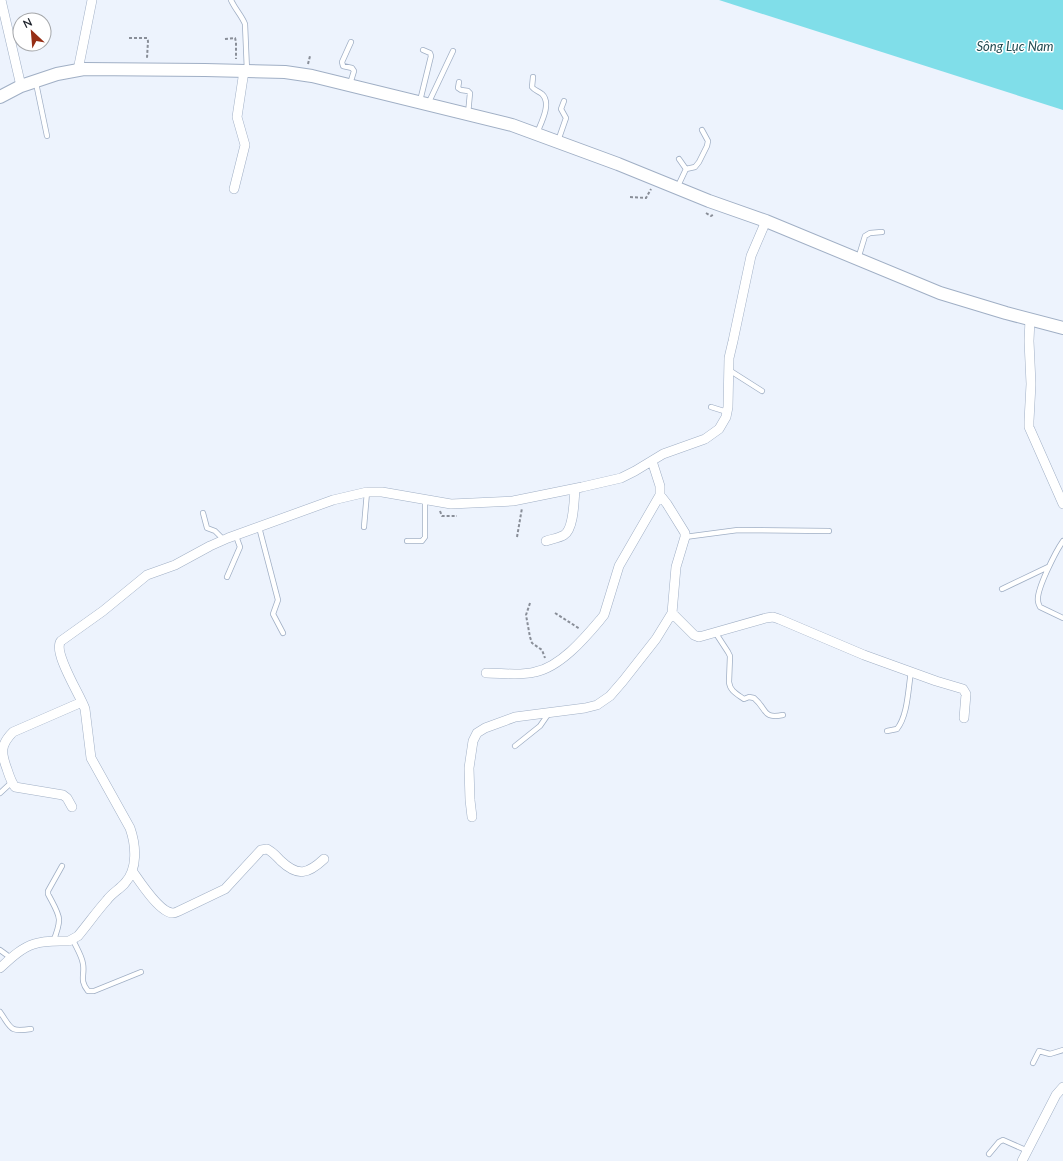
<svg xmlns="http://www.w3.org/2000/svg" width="1063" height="1161" font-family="Lato,sans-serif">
<rect width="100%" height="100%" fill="#edf3fd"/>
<path fill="#80dee9" d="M719 0H1063V110Z"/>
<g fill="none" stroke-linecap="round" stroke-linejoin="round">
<g stroke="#a0afc5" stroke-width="6">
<path id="service" d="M231 0C235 9 242 16 245 24L247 71
M533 77 532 87C535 91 539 91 542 94 552 103 541 123 537 133
M459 82 458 88 461 90 468 91 470 93 468 114
M36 83 47 136
M350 84 354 71 352 68 343 66 342 62 351 42
M420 101 431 56 430 53 423 50
M428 104 453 51
M558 141 566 118 561 109 564 101
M686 169 695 167 699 162 707 146 708 141 702 130
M677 188 686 169 679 159
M858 259 865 236 870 233 882 232
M729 370 762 391
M711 407 727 412
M203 513 207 528 215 531 224 540
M259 527 278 600 273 614 283 633
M364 527 367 492
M685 537 738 530 829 531
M407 541H422L425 537V500
M1063 541C1056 551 1036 590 1038 601 1038 603 1039 605 1040 607L1063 618
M227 577 240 547 236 536
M1002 589 1048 567
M715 632 728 652 730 656 729 682C730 691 737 694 744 699L749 697 754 698C768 710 762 719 783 715
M887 731 897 729C908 715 908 689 911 672
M515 746 540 726 549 713
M0 793 12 782
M73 940C76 947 82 956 83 964 85 975 79 980 88 991H94L141 972
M53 942C63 917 60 917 48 894V891L62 866
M0 950 11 958
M0 1012C12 1029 9 1032 31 1029
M1033 1063 1039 1051 1050 1054 1063 1050
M989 1154 999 1142 1003 1140 1028 1151"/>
</g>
<g stroke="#a0afc5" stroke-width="10">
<path id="minor" d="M1 0 21 86
M78 70 92 0
M234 189 245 145 237 117 244 71
M1030 319 1029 341 1031 384 1029 421V427L1063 504
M546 541C552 539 559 538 564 535 574 529 574 500 575 489
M672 613 694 635 699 637 766 618 773 617 779 619 864 655 936 681 963 689 966 694 964 718
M486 673C502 673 520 676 535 672 560 667 584 639 600 620L604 615 619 566 660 495V486L652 461
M72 807 67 798 63 795 15 787C11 782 9 775 7 769 1 753 0 745 13 732L82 702
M472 817 470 800 469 768 473 741 477 733 485 728 515 717 585 708 597 705 610 696 623 681 656 639 672 613 676 567 685 537V533L667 504 660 495
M133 872C140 882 160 913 173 913 175 913 177 912 179 911L225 889 261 850 267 849C273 852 276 856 281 861 298 877 308 874 324 859
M0 968C10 959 21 948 34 944 45 940 58 941 69 941L78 936C88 924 97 911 107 900 112 893 120 889 125 883 138 869 136 845 130 828L91 758 85 709C81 696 52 652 61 641L103 611 147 575 175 565 210 546 228 538 333 500 367 492H382L451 504 513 501 582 487 621 478 635 471 663 454 705 439 719 429 726 417 728 407 729 358 733 341 751 256 766 221
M1022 1161 1056 1095 1063 1087"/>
</g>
<g stroke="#a0afc5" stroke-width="14">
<path id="tertiary" d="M0 97 21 86 57 74 84 69 205 70 285 72 312 76 512 125 618 164 709 201 766 221 940 293 1006 313 1063 328"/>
</g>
<path stroke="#898e98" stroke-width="2" stroke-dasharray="3 2" stroke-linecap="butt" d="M129 38H147L148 41 147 58
M225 39 235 38 236 42V59
M308 64 310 56
M630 197 646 198 651 189
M706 213 711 216 714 214
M440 511 442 516H457
M517 537 522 508
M530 603 526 615 530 637 532 643 542 650 545 658
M555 613 580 629"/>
<use href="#service" stroke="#fff" stroke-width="4.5"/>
<use href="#minor" stroke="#fff" stroke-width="9"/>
<use href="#tertiary" stroke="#fff" stroke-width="12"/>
</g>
<g text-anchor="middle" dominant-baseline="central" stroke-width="3" stroke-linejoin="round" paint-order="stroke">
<g font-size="13" font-style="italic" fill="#214b51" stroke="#fff">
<text x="1015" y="46">Sông Lục Nam</text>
</g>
</g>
<g transform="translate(32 32) rotate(334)"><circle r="19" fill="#ffffff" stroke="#a5a7aa"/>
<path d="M0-3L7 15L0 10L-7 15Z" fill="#962e15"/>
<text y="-6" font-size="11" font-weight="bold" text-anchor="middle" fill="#1d222b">N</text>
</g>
</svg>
